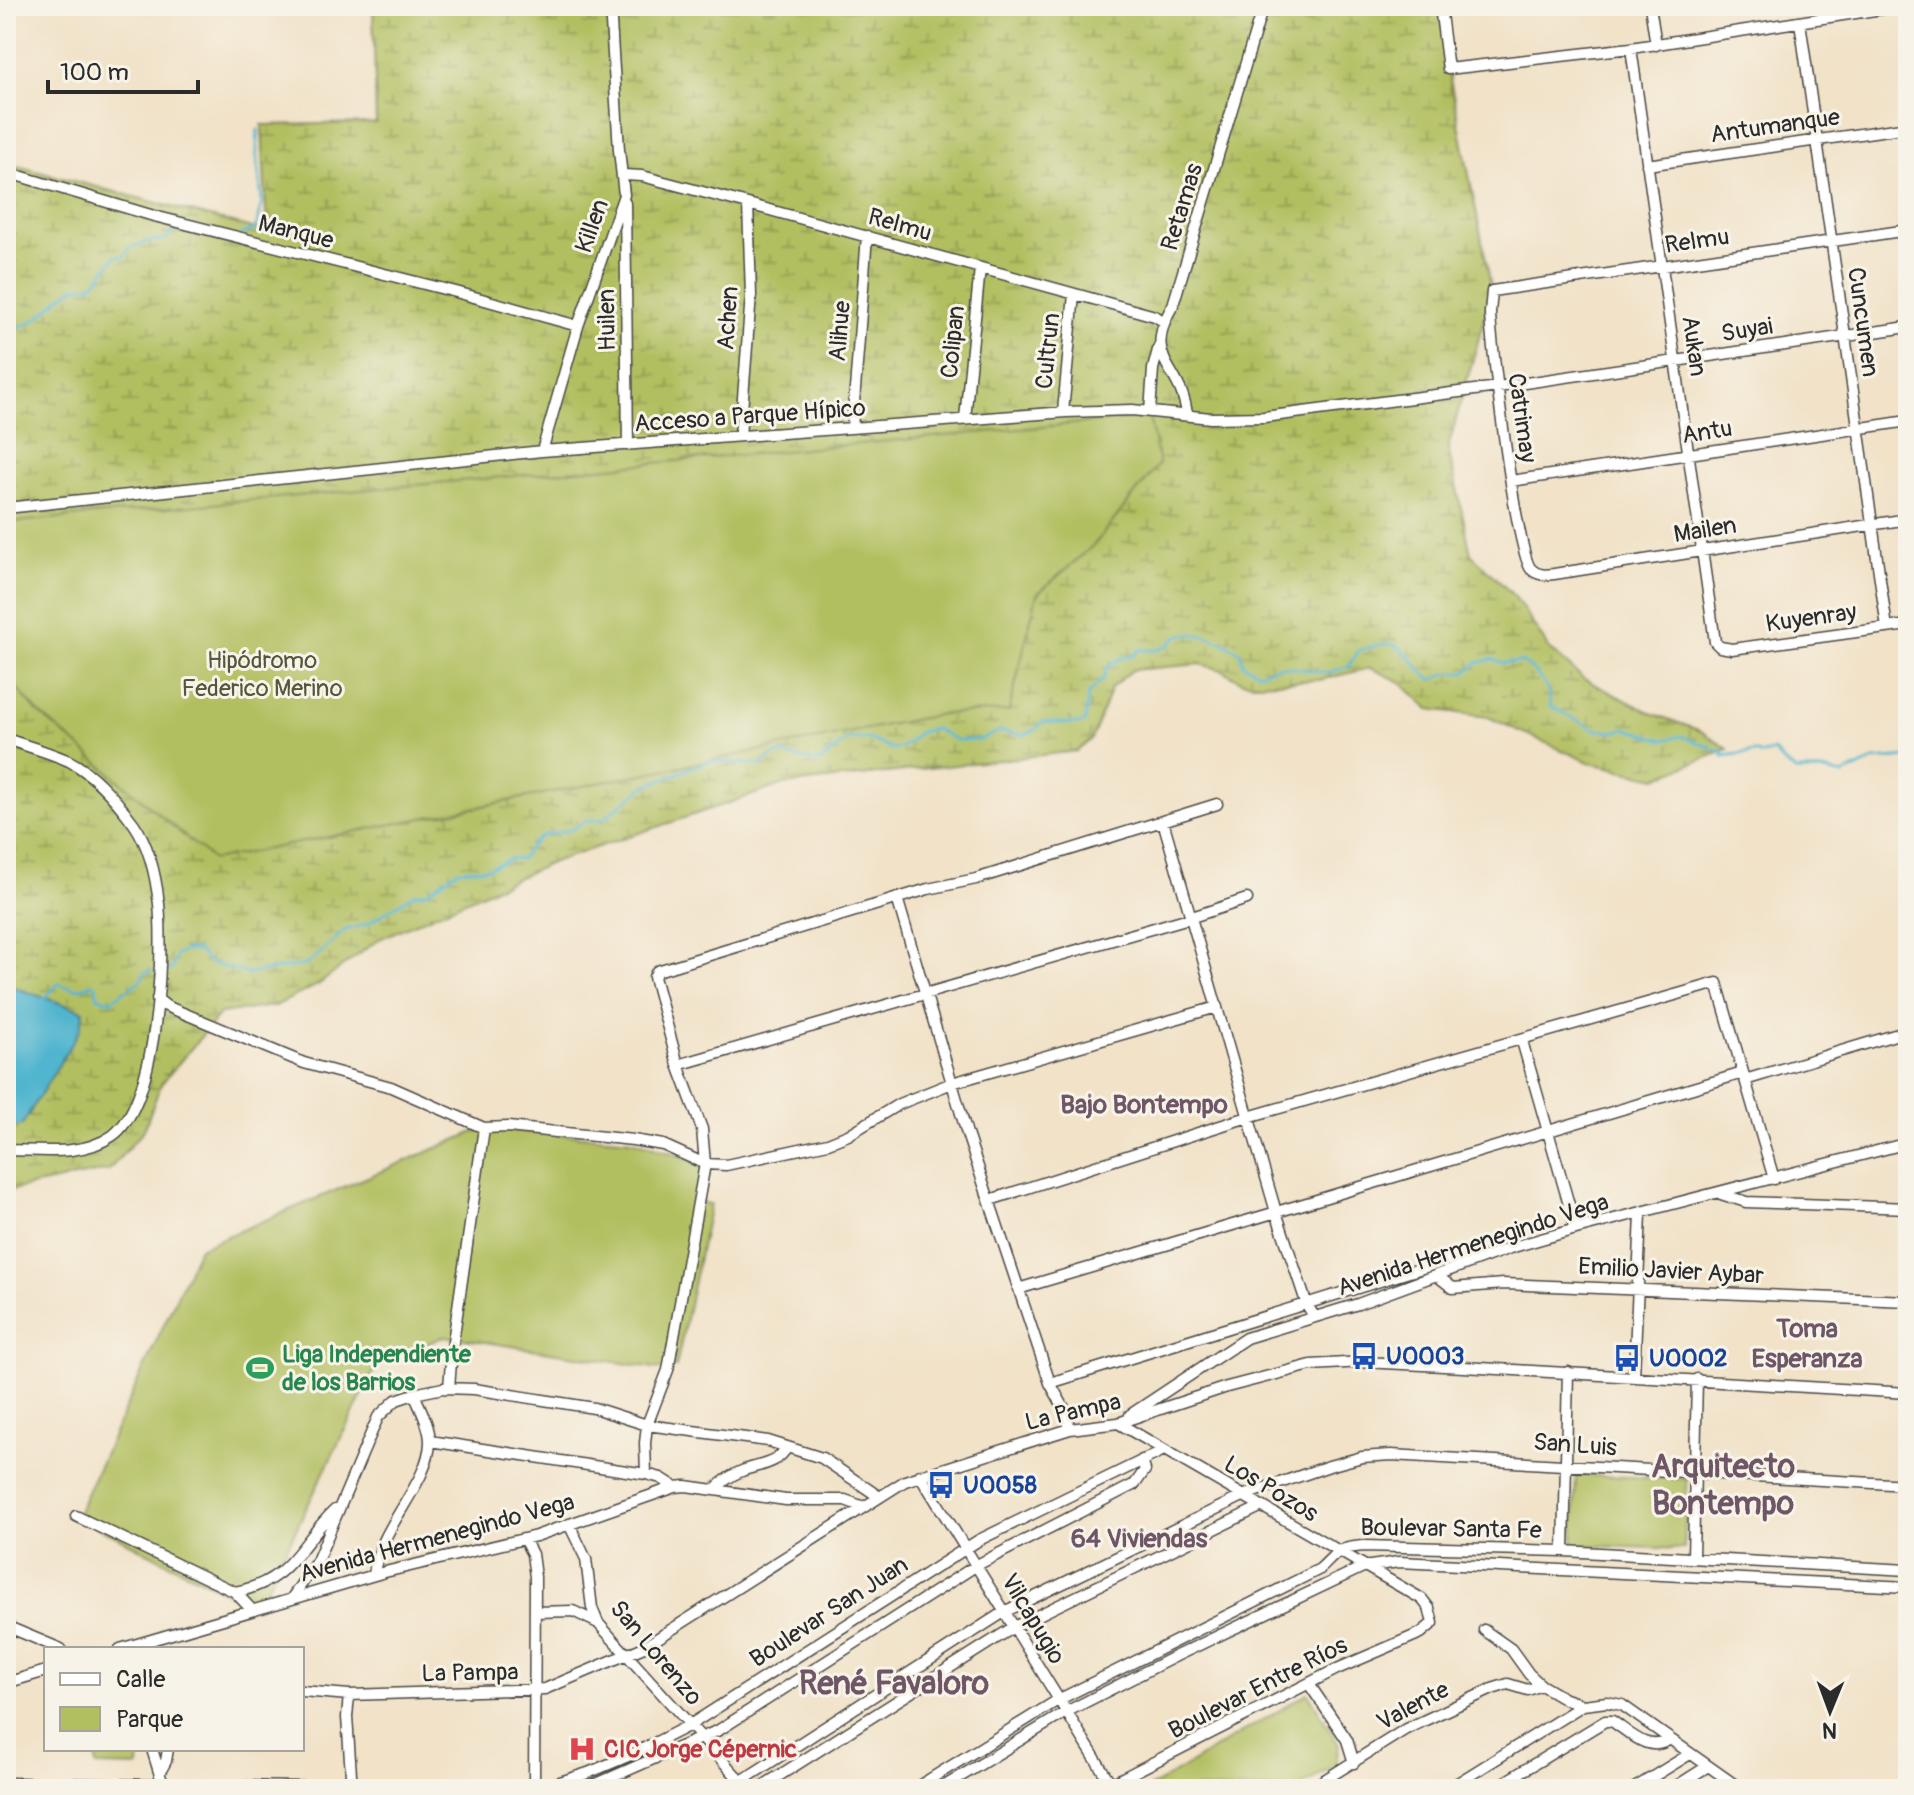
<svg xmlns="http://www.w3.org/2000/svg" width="1914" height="1795" font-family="Pangolin,sans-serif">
<defs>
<pattern id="wetland-marsh" width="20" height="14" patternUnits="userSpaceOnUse" patternTransform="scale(2)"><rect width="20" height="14" fill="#b2bf61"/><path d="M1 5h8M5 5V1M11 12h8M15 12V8" fill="none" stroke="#919b50"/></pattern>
</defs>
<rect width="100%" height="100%" fill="#f7f3e8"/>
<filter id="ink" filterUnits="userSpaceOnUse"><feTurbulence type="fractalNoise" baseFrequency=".0125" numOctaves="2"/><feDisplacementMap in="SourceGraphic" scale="16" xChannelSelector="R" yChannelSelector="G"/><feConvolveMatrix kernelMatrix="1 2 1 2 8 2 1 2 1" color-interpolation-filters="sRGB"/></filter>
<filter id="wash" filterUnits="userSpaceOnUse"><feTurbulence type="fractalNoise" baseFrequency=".006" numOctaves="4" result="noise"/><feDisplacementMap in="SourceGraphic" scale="32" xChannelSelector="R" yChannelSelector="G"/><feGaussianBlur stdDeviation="1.8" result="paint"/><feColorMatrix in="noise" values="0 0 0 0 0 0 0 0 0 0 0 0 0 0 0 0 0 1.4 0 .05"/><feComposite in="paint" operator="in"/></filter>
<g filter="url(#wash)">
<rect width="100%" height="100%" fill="#f1e2c8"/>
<path fill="url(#wetland-marsh)" stroke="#6e7546" stroke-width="2" d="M373 6H1440L1448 69 1492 291 1448 448 1471 554 1515 597 1550 650 1584 679 1651 713 1701 731 1728 749 1656 778 1591 763 1488 717 1429 709 1401 682 1371 668 1319 680 1255 683 1241 681 1222 670 1200 664 1132 670 1111 688 1092 739 1077 751 782 785 553 862 379 939 318 985 275 1006 221 1013 161 1084 144 1130 109 1170 6 1191V163L267 232 262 125 376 123Z"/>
<path fill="#b2bf61" stroke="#6e7546" stroke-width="2" d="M1149 417 1159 464 1094 545 1037 594 1009 711 942 714 213 860 38 712 6 676V523Z
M484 1128 633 1140 705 1164 700 1202 710 1204 676 1367 669 1366 668 1370 445 1336 377 1365 257 1608 76 1516 199 1248Z
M1576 1475 1687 1479 1684 1549 1573 1545Z
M1308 1693 1339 1745 1335 1766 1296 1789H1148Z
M96 1749H139L138 1767 96 1766Z"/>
<path fill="#51b5cf" stroke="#3e707d" stroke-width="2" d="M13 987 84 1011 80 1030 22 1125 6 1130V988Z"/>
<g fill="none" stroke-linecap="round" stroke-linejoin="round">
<path stroke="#51b5cf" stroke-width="3" d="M241 234 253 230 257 225 262 202 257 155 258 130
M6 328C41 327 47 304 74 288 79 285 87 286 93 285L115 257 125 256 129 248 153 240H164L179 226
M167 970H171L177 955 186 950 198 951 210 963 249 974 308 964 345 930 367 924 414 894 427 892 458 870 489 868 510 859H521L537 839 544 835 570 830 587 820H601L645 786 707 762 718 761 760 765 778 753 814 762 821 761 848 739H869L893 749 901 748 920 732 934 728 956 740H980L1000 731 1023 735 1035 730 1043 722 1081 724 1085 722 1088 694 1103 679 1108 667 1119 659 1133 656 1140 649C1150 651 1162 651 1170 644 1172 642 1172 640 1174 638 1193 627 1223 641 1240 652L1243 664 1259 673 1279 666 1328 673 1349 666 1359 650C1367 649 1377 644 1385 644 1406 642 1417 671 1432 680L1447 673H1465L1477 663 1493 659 1502 663 1522 662C1536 671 1552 689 1550 706L1594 729 1614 732 1625 728 1664 740 1681 736 1723 752V756L1755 752 1760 755 1774 751 1782 761 1796 771H1826L1843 775 1874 760 1908 757
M45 998 58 984 78 989 93 984 96 986 97 996 110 1001 140 981 145 972 151 971"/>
</g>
</g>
<g filter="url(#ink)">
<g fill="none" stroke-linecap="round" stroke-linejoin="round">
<g stroke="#494643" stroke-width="13">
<path id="minor" d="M1440 6 1448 69 1631 48 1901 6
M1650 6 1656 45
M1800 22 1887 628
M1631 48 1715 642 1720 647 1732 649 1908 625
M1647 165 1908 127
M6 172 154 216 456 292 578 326
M624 175 642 176 748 204 1155 316 1163 321
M625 203 628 445
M1908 230 1492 291 1490 313C1491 345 1517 555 1531 569 1538 576 1546 575 1554 574L1908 519
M1063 412 1074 294
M1150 412 1153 369 1159 346
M1187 415C1182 365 1140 361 1173 305L1263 6
M965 419 980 268
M852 428 867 236
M740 436 751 295 748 204
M542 451 578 326 624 195 619 150 610 6
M1511 481 1908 421
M6 508 542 451 1066 412 1132 410 1211 418 1264 417 1498 387 1908 327
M6 739C27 746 49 752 69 761 93 773 118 802 134 824 150 847 156 877 159 904 164 956 158 1104 112 1136 81 1157 41 1150 6 1150
M1163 821 1276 1212 1307 1305 1314 1316
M897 898 968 1137 1050 1383 1064 1408 1070 1429
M157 999 166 1006 304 1063 391 1087 484 1128 508 1127 633 1140 663 1145 705 1164 726 1165 828 1143 848 1135 899 1104 952 1083 1217 1007
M1522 1041 1576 1229
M678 1065 1189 918 1247 899
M1745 1080 1908 1031
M1721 1194 1746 1202 1908 1208
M990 1200 1248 1117 1717 983 1774 1179
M1436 1275 1453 1288 1503 1284 1908 1301
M1018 1289 1743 1073
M1634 1376 1641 1214
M1050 1383 1461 1256H1481
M449 1388 452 1349 484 1128
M1130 1415 1246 1338 1358 1304 1510 1248 1576 1229 1908 1143
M430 1441 646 1474 661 1478 675 1487
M646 1474 645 1443 647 1425 668 1370 705 1164 702 1129 678 1065 654 977 657 971 928 889 976 879 1217 804
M920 1475 1111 1784
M714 1490C722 1482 731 1475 742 1471 760 1464 777 1465 787 1447
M76 1516 235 1592 251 1609
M569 1524 586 1559 592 1608 598 1623 748 1789
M524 1539 532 1554 535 1577 534 1789
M1564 1551 1568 1372
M1693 1558 1697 1379
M374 1575C378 1528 429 1484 430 1442 430 1426 420 1408 414 1394
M235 1592C292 1581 298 1545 335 1510
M292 1598 317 1561 378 1417 396 1400 414 1394 443 1388 474 1389 594 1408 647 1425 768 1441 822 1458 878 1496
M535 1612 573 1611 598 1623
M6 1626 61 1649
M1484 1630 1511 1649 1529 1674 1541 1685 1565 1699 1583 1705 1607 1702 1622 1705 1741 1789
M120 1649 385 1572 536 1536 675 1487 686 1486 786 1500H845L861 1506
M6 1683 46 1671
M1309 1684 1347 1740 1354 1763
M302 1691 349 1695 545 1689 644 1647 905 1481 1070 1429 1118 1423 1227 1387 1311 1365 1363 1362 1464 1367 1908 1393
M349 1695 347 1717 352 1789
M152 1749 163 1785
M160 1772 166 1761 168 1749
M6 1783 450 1789
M534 1786 557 1783 588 1773 633 1754 690 1725 979 1540 1164 1450
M585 1789 719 1730 977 1565 1135 1484 1145 1470 1142 1460
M729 1789 1004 1612 1245 1495 1329 1466 1362 1457 1391 1455 1908 1485
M758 1789 1014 1627 1262 1506
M914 1789 1058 1700 1320 1569C1339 1551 1337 1548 1364 1546L1564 1551 1908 1570
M940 1789 1066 1712 1176 1656 1363 1567 1399 1562 1908 1587
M1101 1789 1337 1669 1421 1633 1433 1623 1429 1608 1422 1599 1118 1423
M1310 1789 1406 1729 1492 1689 1508 1684 1528 1690 1541 1685
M1448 1789 1583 1705
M1493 1789 1605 1721H1612C1630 1733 1649 1754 1670 1739
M1633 1789 1690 1754
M1672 1789 1708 1766"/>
</g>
<use href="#minor" stroke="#fff" stroke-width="10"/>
</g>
</g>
<defs>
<g id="bus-bare" transform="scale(2.16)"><path d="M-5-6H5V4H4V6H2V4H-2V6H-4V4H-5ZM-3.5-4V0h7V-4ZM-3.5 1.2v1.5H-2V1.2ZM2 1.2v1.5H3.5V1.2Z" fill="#1a4fb4" stroke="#f7f3e8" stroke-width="2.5" paint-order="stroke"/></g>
<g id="stadium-bare" transform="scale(2.16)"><path d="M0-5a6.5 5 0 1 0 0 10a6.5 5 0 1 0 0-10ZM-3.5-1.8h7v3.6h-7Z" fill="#2e9e5b" stroke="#f7f3e8" stroke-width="2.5" paint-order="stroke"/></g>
<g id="hospital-bare" transform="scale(2.16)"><path d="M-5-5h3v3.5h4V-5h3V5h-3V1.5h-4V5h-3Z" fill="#e0444e" stroke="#f7f3e8" stroke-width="2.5" paint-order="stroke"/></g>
</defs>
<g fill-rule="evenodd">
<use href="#bus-bare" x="1364" y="1356"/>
<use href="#bus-bare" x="1627" y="1358"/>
<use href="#stadium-bare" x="260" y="1368"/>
<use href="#bus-bare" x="941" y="1485"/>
<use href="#hospital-bare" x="582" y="1749"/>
</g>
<g text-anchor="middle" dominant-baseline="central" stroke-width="6" stroke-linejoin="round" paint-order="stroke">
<g font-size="24" fill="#2b2b2b" stroke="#f7f3e8">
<text transform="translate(1775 126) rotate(-8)">Antumanque</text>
<text transform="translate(1182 207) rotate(-73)">Retamas</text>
<text transform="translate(900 225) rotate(16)">Relmu</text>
<text transform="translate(592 226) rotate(-70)">Killen</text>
<text transform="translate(296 232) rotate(14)">Manque</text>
<text transform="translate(1697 241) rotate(-8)">Relmu</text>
<text transform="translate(728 318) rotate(-86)">Achen</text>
<text transform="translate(607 320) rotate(-91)">Huilen</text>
<text transform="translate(1863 322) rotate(82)">Cuncumen</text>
<text transform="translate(1747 330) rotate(-9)">Suyai</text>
<text transform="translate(840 331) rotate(-85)">Alihue</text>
<text transform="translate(953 342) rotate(-84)">Colipan</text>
<text transform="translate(1694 346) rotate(82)">Aukan</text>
<text transform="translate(1048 351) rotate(-84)">Cultrun</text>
<text transform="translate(750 416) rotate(-4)">Acceso a Parque Hípico</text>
<text transform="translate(1522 418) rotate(82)">Catrimay</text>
<text transform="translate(1707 432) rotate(-9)">Antu</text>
<text transform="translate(1705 530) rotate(-9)">Mailen</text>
<text transform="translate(1811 618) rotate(-8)">Kuyenray</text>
<text transform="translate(1473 1245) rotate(-18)">Avenida Hermenegindo Vega</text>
<text transform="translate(1671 1271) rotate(3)">Emilio Javier Aybar</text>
<text transform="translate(1073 1412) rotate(-13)">La Pampa</text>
<text transform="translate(1575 1445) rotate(4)">San Luis</text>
<text transform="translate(1271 1489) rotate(31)">Los Pozos</text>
<text transform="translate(1451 1529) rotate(1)">Boulevar Santa Fe</text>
<text transform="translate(437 1538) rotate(-15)">Avenida Hermenegindo Vega</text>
<text transform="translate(829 1612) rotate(-33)">Boulevar San Juan</text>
<text transform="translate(1033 1619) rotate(59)">Vilcapugio</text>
<text transform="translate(656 1653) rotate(50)">San Lorenzo</text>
<text transform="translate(470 1673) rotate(-1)">La Pampa</text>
<text transform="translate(1258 1688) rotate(-27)">Boulevar Entre Ríos</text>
<text transform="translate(1413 1706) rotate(-28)">Valente</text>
</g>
<g font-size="24" fill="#54573b" stroke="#f7f3e8">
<text x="262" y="660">Hipódromo<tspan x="262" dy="28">Federico Merino</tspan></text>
</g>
<g font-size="24" font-weight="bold" fill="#27864d" stroke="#f7f3e8" text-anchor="start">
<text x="282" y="1354">Liga Independiente<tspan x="282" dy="28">de los Barrios</tspan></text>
</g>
<g font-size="24" font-weight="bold" fill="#164399" stroke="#f7f3e8" text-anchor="start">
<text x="1386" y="1356">U0003</text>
<text x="1649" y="1358">U0002</text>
<text x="963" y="1485">U0058</text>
</g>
<g font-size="24" font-weight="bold" fill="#be3a42" stroke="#f7f3e8" text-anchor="start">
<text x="604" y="1749">CIC Jorge Cépernic</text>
</g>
<g font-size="26" font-weight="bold" fill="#6e5666" stroke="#f7f3e8">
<text x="1144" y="1105">Bajo Bontempo</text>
<text x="1807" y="1329">Toma<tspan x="1807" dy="30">Esperanza</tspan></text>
<text x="1139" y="1539">64 Viviendas</text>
</g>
<g font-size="32" font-weight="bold" fill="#6e5666" stroke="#f7f3e8">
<text x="1723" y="1467">Arquitecto<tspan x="1723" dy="37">Bontempo</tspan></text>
<text x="894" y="1684">René Favaloro</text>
</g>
</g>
<rect width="1914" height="1795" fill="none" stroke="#f7f3e8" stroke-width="32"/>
<rect x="44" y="1647" width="260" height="104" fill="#f7f3e8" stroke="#a5a39c" stroke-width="2"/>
<rect x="60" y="1673" width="40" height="12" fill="#ffffff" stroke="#a5a39c" stroke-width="2"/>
<text x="116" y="1687" font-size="24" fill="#2b2b2b">Calle</text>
<rect x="60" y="1707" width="40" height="24" fill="#b2bf61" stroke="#a5a39c" stroke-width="2"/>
<text x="116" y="1727" font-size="24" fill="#2b2b2b">Parque</text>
<g transform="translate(1830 1711) rotate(181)" stroke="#f7f3e8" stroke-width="6" paint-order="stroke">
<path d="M0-6L14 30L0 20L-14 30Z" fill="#2b2b2b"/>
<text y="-12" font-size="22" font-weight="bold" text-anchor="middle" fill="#2b2b2b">N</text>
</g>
<path d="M48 80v12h150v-12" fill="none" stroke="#2b2b2b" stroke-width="4"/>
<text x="60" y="80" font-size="24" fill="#2b2b2b" stroke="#f7f3e8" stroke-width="6" paint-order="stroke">100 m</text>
</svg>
